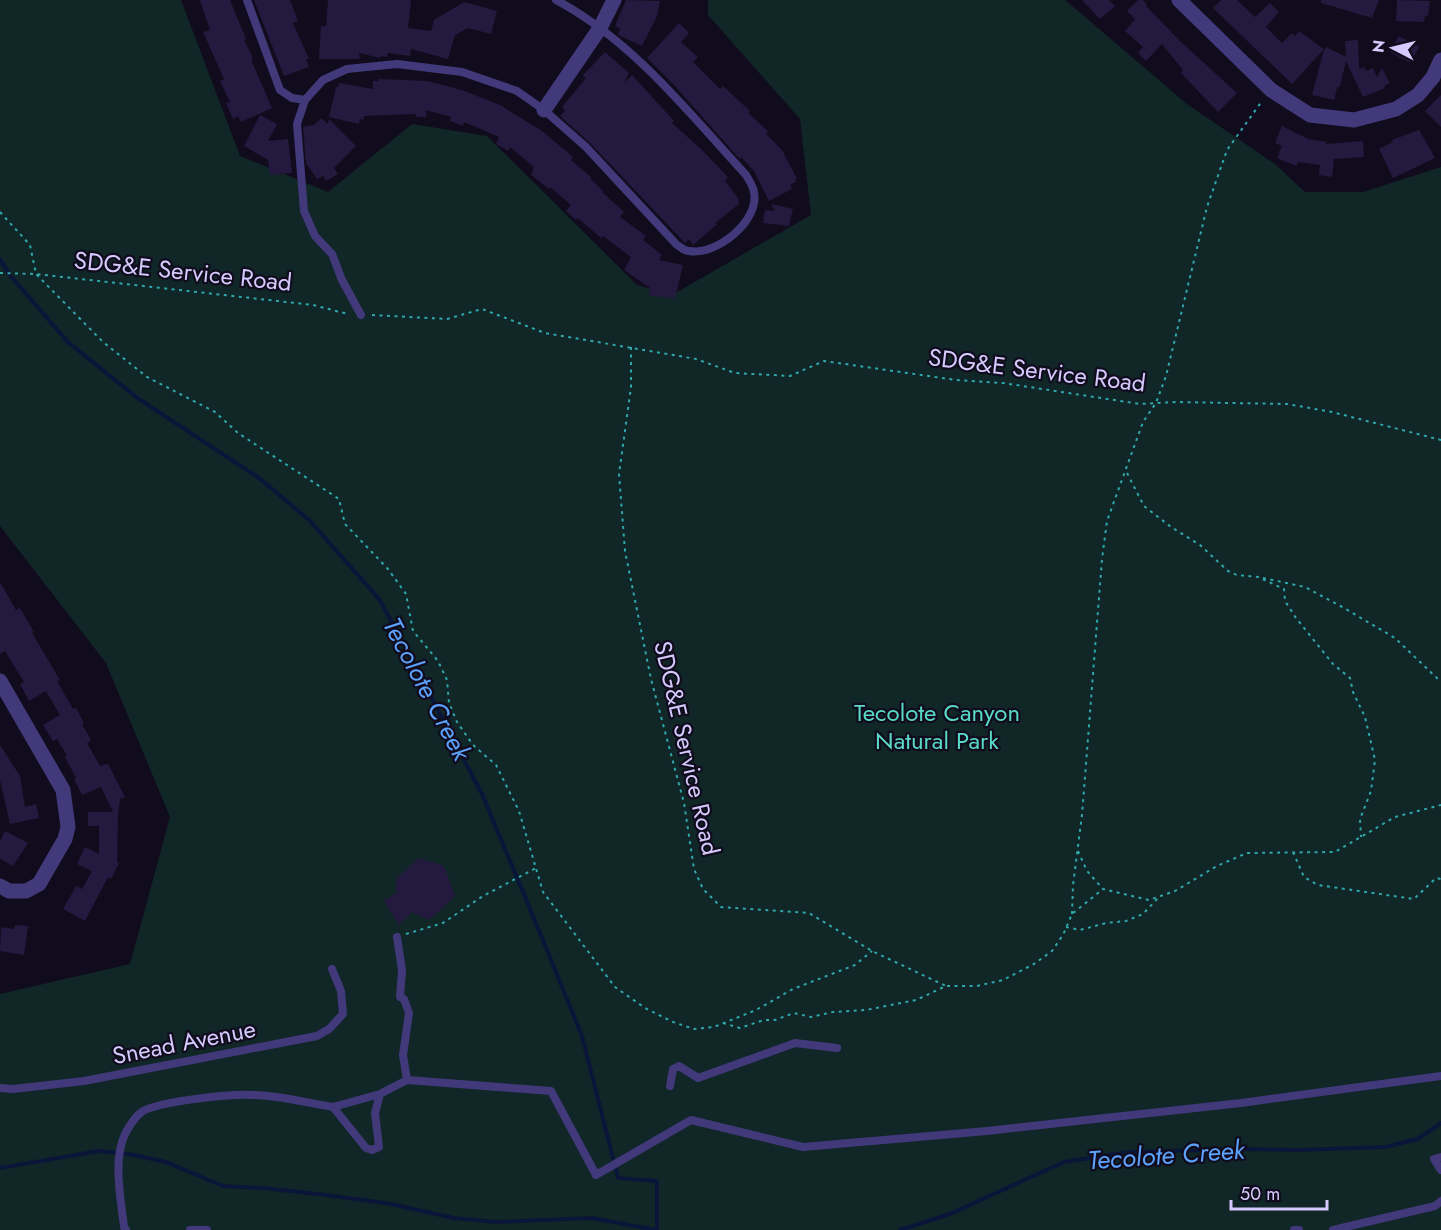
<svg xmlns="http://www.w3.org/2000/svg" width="1441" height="1230" font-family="Jost,sans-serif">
<rect width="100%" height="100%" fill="#110c1d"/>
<path fill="#102627" d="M0 0H181L240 156 328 192 412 124 487 136 637 285 672 295 811 215 800 119 708 15V0H1065L1187 104 1275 164 1305 192H1363L1441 167V1230H0V994L130 964 170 817 106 663 0 526Z"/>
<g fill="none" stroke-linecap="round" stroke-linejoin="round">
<path stroke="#0a1639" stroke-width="4" d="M0 259 8 273 68 342 136 397 259 478 309 520 380 600 482 794 540 933 582 1036 618 1178 657 1181V1230
M0 1168 99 1151 134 1155 166 1162 223 1186 263 1188 326 1195 391 1204 454 1218 495 1222 592 1218 656 1230
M900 1230 950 1214 1064 1162 1128 1152 1244 1149 1298 1150 1385 1147 1418 1139 1441 1123"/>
</g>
<path fill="#24193e" d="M200 0H230L246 39 244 40 252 56V62L272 108 241 122 238 116 233 119 226 103 230 102 220 81 224 79 203 32 210 30Z
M254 0H290L298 21 293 23 309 59H306L309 67 284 76Z
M328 0H411L408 28 431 31 434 20 464 2 497 11 491 34 468 28 455 35 448 59 411 49 410 56 388 53 387 57 381 56 380 58 359 53 360 59H319L321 26H326Z
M626 0 660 1 657 16 642 46 618 35 620 29 615 26Z
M1082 0H1109L1115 6 1100 19Z
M1138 0H1143L1147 5 1146 6 1180 41 1237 93 1218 112 1181 73 1183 70 1162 44 1146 61 1138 53 1143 47 1125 31 1135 19 1127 11Z
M1221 0H1237L1255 17 1270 3 1279 12 1266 27 1282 43 1292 33 1295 36 1299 31 1325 50 1326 47 1346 57 1345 41 1358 40 1359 69 1364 67 1366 71 1373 68 1377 77 1382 68 1390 83 1384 86 1385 88 1363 97 1346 61 1340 86 1337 88 1334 100 1312 95 1324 49 1292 84 1213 8Z
M1321 0H1379L1372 18 1321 3Z
M1397 0 1430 1 1428 16H1425L1424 22 1396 21Z
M679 23 689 33 681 42 698 57 693 62 720 89 723 86 750 111 748 113 768 131 766 134 782 150 797 179H795L797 181 790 185 792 189 769 201 754 171 741 157 740 159 736 155 674 85 647 58Z
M1399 36 1419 47 1410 63 1390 52Z
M605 52 629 73 624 83 632 75 674 121 672 123 701 149 728 177 725 181 738 198 739 204 715 223 717 224 715 226 693 245 689 239 685 243 590 143 560 116 565 111 562 107 586 78 583 75Z
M378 79 427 81 462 90 500 105 542 131 573 157 571 160 591 177 590 178 603 191 602 192 624 212 620 217 646 236 643 240 662 255 659 260 683 265 675 299 649 295 650 288 624 270 631 257 603 236 601 238 578 218 576 220 566 211 571 205 550 187 549 189 531 175 534 167 510 147 508 151 496 144 499 137 464 122 463 126 450 121 451 117 426 110V117H416V114L364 116 363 120 360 119 359 124 329 117 336 87H338L339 83 373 89V81H378Z
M1441 95V127L1425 111Z
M260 115 277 124 268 141 288 139 292 173 270 175 268 160 244 146Z
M321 118 328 124 329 119 356 146 334 168 338 174 326 181 323 176 317 179 306 163 303 127 314 125Z
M1282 126 1308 139 1327 142 1326 144 1363 141 1364 157 1334 159 1332 177 1319 175 1320 165 1298 162 1296 166 1277 158 1282 146 1275 143Z
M1419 130 1435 158 1393 178 1379 149 1393 142 1392 140Z
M771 204 793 209 789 226 763 223 765 210 775 211Z
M0 582 16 610 20 608 34 632 32 633 60 680 57 681 73 709 76 708 84 723 82 724 91 740 87 743 100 766 108 764 125 797 120 799 118 815 117 862 119 863 111 879 108 877 85 921 63 909 76 886 82 889 92 871 77 864 85 847 99 854V826H88V812H113L101 787 82 795 74 779 76 778 65 757 67 756 57 739 53 741 43 725 60 715 46 691 29 701 20 684 24 682 5 651 0 654Z
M0 745 20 776 25 807 36 804 39 818 10 824 0 780Z
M5 831 28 843 13 866 0 859V841Z
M419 858 444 866 455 896 429 920 412 912 399 925 384 901 396 893V879Z
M15 925 28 926 24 955 0 951 1 927 14 929Z"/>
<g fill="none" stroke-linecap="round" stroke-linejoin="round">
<path stroke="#30a7ab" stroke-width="2" stroke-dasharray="3 4.5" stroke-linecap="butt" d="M0 212 30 245 36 274 103 342 147 377 215 412 238 433 339 499 345 524 388 569 406 594 413 631 438 661 447 680 449 703 457 722 473 745 496 765 519 811 543 892 615 987 645 1008 673 1022 694 1029 714 1027 756 1010 793 989 855 965 872 951
M0 273 36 274 313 305 348 314
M372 315 447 319 482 309 545 333 696 359 735 373 790 376 824 361 956 380 1003 383 1140 404 1176 402 1287 404 1332 412 1441 440
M631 347V387L619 474 625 551 651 679 684 803 694 869 703 889 721 907 809 913 872 951 946 986
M1127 473 1144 506 1171 527 1200 545 1228 571 1237 575 1258 577 1284 589 1285 601 1296 618 1333 664 1350 678 1353 692 1365 717 1375 760 1371 791 1360 819 1361 837
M1263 578 1305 587 1344 608 1395 638 1441 682
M1078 851 1087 871 1103 889 1149 900 1175 891 1217 866 1247 853 1335 852 1395 817 1441 805
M1293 852 1304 877 1318 885 1414 899 1436 878 1441 879
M1072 914 1073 885 1082 815 1102 559 1107 521 1143 422 1156 403 1166 376 1207 207 1227 150 1262 101
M1066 927 1080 930 1106 923 1126 921 1143 914 1158 898
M406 934 443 923 483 896 536 868
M723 1023 740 1028 764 1020H775L794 1013 811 1017 833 1012 866 1010 916 1000 946 986H977L1003 980 1034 964 1052 951 1063 935 1072 914 1103 889"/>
<path stroke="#42397b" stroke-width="8" d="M247 0 280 90 292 98 305 100 323 80 347 69 397 64 462 72 517 91 544 110 586 147 677 245C681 247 684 251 689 251 716 256 760 221 754 192 753 186 749 180 746 175 688 112 633 41 556 0
M305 100 297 124 304 211 315 236 332 254 342 280 361 315
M407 1080 551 1091 596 1175 691 1120 803 1147 987 1131 1241 1103 1441 1076
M670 1086 673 1069 679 1066 698 1078 795 1043 837 1048
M0 1088 13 1089 84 1081 317 1036 329 1029 343 1014 341 991 332 969
M333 1107 380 1094
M1441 1157 1434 1159 1441 1170
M126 1230 124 1227C121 1199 112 1159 126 1132 130 1125 136 1115 143 1111 162 1101 229 1094 252 1095 278 1095 307 1103 333 1107L366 1148 372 1150 379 1147 375 1113 380 1094 407 1080 403 1055 409 1013 404 999 400 997 402 970 397 937
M190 1230H207
M1294 1230H1299
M1333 1230 1435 1206 1441 1201"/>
<path stroke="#42397b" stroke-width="15" d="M1179 0 1271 90 1310 115 1354 120 1396 109 1418 95 1433 77 1441 60
M544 110 600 28 614 0
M0 681 63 790 68 827 65 839 39 884 26 891H9L0 886"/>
</g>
<g text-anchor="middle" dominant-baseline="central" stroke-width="4.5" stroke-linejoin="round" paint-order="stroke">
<g font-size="24" fill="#d5cafd" stroke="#110c1d">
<text transform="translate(183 271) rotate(6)">SDG&amp;E Service Road</text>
<text transform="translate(1037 370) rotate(7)">SDG&amp;E Service Road</text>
<text transform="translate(687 748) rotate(77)">SDG&amp;E Service Road</text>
<text transform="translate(184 1042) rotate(-11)">Snead Avenue</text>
</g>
<g font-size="24" fill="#59dac7" stroke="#110c1d">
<text x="937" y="712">Tecolote Canyon<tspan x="937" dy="28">Natural Park</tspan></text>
</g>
<g font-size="26" font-style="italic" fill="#5ca1fa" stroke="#110c1d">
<text transform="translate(427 689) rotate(62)">Tecolote Creek</text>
<text transform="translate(1166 1155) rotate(-4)">Tecolote Creek</text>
</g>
</g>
<g transform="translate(1393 48) rotate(277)" stroke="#110c1d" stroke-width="4.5" paint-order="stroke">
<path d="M0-4.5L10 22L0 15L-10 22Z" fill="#d5cafd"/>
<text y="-9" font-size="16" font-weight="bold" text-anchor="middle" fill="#d5cafd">N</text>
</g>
<path d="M1231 1200v9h96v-9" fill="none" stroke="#d5cafd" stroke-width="3"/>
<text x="1240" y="1200" font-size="18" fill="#d5cafd" stroke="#110c1d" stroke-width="4.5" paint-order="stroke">50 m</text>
</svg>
